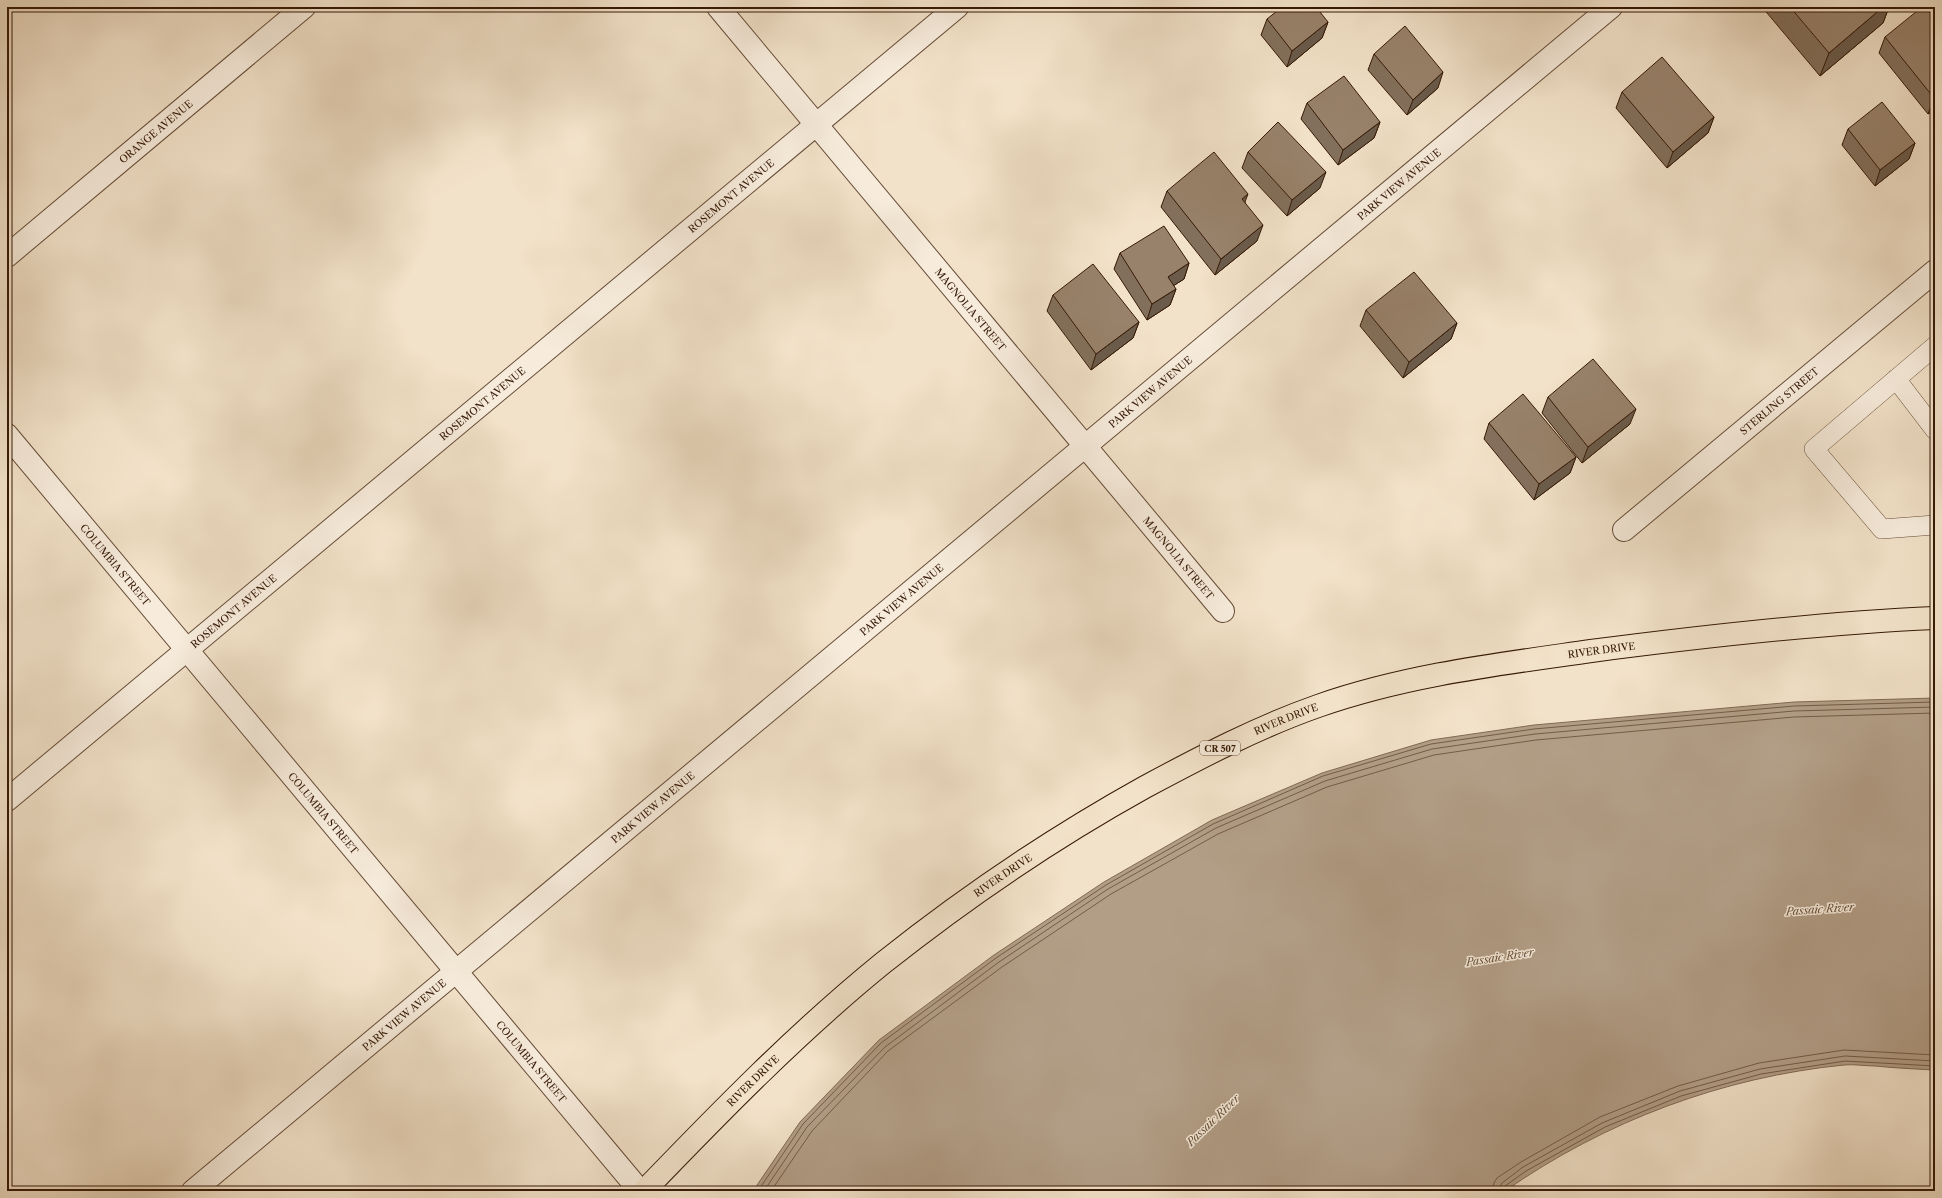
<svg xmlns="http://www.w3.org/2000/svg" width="1942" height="1198" font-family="'Libre Caslon Text',serif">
<rect width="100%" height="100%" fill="#f2e2c9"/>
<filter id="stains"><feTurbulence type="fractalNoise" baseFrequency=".005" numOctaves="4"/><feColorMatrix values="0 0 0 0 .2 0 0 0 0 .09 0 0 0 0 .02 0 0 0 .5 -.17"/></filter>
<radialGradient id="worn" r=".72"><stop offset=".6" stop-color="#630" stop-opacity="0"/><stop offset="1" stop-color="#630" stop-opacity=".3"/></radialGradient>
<path fill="#b29e87" stroke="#806953" d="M1935 698V1070C1915 1069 1895 1068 1875 1066 1865 1066 1854 1064 1844 1065 1723 1077 1605 1121 1505 1191H753L800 1122 879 1040 994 955 1104 882 1212 820 1322 773 1431 740 1534 725 1794 702Z"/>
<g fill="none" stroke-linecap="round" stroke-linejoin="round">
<path stroke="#745c46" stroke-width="1" d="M758 1191 803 1124 881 1043 996 958 1106 885 1213 824 1323 776 1431 744 1534 729 1794 706 1935 702
M764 1191 807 1127 885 1047 999 962 1108 889 1216 828 1325 781 1432 749 1535 734 1794 711 1935 707
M771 1191 812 1131 888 1051 1002 967 1111 894 1218 834 1327 787 1434 755 1536 740 1794 717 1935 713
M1492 1191 1494 1183 1497 1178 1521 1162 1600 1117 1678 1086 1759 1063 1844 1050 1935 1055
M1498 1191 1502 1183 1523 1167 1602 1123 1680 1091 1760 1069 1845 1056 1935 1061
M1503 1191 1505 1186 1526 1171 1605 1127 1681 1096 1761 1074 1845 1061 1935 1066"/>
<g stroke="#654b37" stroke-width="20">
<path id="service" d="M1935 346 1814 449 1882 529 1935 525
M1896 379 1935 430"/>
</g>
<g stroke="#654b37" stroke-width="24">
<g id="minor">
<path id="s1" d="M718 7 1223 611"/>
<path id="s2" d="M7 256 304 7"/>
<path id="s3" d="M7 435 640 1191"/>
<path id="s4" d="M1624 530 1935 271"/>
<path id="s5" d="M7 800 957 7"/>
<path id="s6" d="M193 1191 1611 7"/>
</g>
</g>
<g stroke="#361906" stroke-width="24">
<g id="primary">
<path id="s7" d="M644 1191C720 1112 798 1032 883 963 966 897 1053 838 1145 787 1201 757 1258 727 1318 706 1406 675 1500 664 1591 651 1706 636 1820 623 1935 618"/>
</g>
</g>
<use href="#service" stroke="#f7ecdc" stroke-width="19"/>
<use href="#minor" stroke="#f7ecdc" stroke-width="22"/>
<use href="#primary" stroke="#f2e2c9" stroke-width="22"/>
</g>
<path fill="#83705c" stroke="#361906" d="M1762 7H1889L1883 23 1820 76Z
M1267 19 1328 22 1322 38 1287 67 1261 35Z
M1935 19V109L1928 114 1879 53 1885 37Z
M1374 54 1438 88 1407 115 1368 70Z
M1622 92 1714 117 1708 133 1667 168 1616 108Z
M1307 103 1380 122 1374 138 1338 165 1301 119Z
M1848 129 1915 143 1909 159 1875 186 1842 145Z
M1248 152 1320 188 1287 216 1242 168Z
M1167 191 1245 202 1257 241 1215 275 1161 207Z
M1120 253 1189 263 1184 279 1173 286 1176 289 1170 305 1147 320 1114 269Z
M1053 295 1139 322 1133 338 1091 370 1047 311Z
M1366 310 1457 323 1451 339 1403 378 1360 326Z
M1548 397 1630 424 1582 463 1542 413Z
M1489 423 1576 457 1570 473 1534 500 1484 439Z"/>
<path fill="#6a5b4b" stroke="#361906" d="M1883 7H1889L1883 23 1820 76 1829 53Z
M1328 22 1322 38 1287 67 1292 51Z
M1443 72 1438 88 1407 115 1413 100Z
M1934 98H1935V109L1928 114Z
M1714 117 1708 133 1667 168 1673 152Z
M1380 122 1374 138 1338 165 1343 150Z
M1915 143 1909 159 1875 186 1880 170Z
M1326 172 1320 188 1287 216 1292 200Z
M1248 194 1242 210V199Z
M1263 225 1257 241 1215 275 1221 259Z
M1189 263 1184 279 1162 293 1168 277Z
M1176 289 1170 305 1147 320 1152 304Z
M1139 322 1133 338 1091 370 1096 354Z
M1457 323 1451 339 1403 378 1409 362Z
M1636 409 1630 424 1582 463 1588 447Z
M1576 457 1570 473 1534 500 1539 484Z"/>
<path fill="#98826b" stroke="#361906" d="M1282 7H1316L1328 22 1292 51 1267 19Z
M1790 7H1883L1829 53Z
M1922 7H1925L1935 19V98H1934L1885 37Z
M1405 26 1443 72 1413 100 1374 54Z
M1662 57 1714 117 1673 152 1622 92Z
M1344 76 1380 122 1343 150 1307 103Z
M1882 102 1915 143 1880 170 1848 129Z
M1278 122 1326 172 1292 200 1248 152Z
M1214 152 1248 194 1242 199 1263 225 1221 259 1167 191Z
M1164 226 1189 263 1168 277 1176 289 1152 304 1120 253Z
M1093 264 1139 322 1096 354 1053 295Z
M1414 272 1457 323 1409 362 1366 310Z
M1593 359 1636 409 1588 447 1548 397Z
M1523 394 1576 457 1539 484 1489 423Z"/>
<g text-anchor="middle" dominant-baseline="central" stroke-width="3" stroke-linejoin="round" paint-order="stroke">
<rect fill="#f7ecdc" stroke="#705846" stroke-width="1" x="1200" y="741" width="40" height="14" rx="3"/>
<g font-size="9" font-weight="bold" fill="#361906">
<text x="1220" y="748">CR 507</text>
</g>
<g font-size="10" fill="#361906" stroke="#f7ecdc">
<text stroke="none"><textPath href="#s2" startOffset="194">ORANGE AVENUE</textPath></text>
<text stroke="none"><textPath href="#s6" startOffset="1571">PARK VIEW AVENUE</textPath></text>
<text stroke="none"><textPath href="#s5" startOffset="943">ROSEMONT AVENUE</textPath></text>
<text stroke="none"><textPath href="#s1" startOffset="394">MAGNOLIA STREET</textPath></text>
<text stroke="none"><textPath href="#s6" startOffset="1247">PARK VIEW AVENUE</textPath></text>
<text stroke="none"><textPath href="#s4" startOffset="202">STERLING STREET</textPath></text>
<text stroke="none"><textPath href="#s5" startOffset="619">ROSEMONT AVENUE</textPath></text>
<text stroke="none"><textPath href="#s1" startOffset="718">MAGNOLIA STREET</textPath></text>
<text stroke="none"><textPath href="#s3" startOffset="169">COLUMBIA STREET</textPath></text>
<text stroke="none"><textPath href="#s6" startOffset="923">PARK VIEW AVENUE</textPath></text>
<text stroke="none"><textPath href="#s5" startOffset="295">ROSEMONT AVENUE</textPath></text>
<text stroke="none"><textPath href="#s7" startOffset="1127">RIVER DRIVE</textPath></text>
<text stroke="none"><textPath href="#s7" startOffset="803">RIVER DRIVE</textPath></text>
<text stroke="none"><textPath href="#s6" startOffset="599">PARK VIEW AVENUE</textPath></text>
<text stroke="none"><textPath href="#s3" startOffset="493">COLUMBIA STREET</textPath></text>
<text stroke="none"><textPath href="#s7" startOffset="479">RIVER DRIVE</textPath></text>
<text stroke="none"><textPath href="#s6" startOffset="275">PARK VIEW AVENUE</textPath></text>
<text stroke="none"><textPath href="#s3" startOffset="817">COLUMBIA STREET</textPath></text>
<text stroke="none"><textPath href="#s7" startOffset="155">RIVER DRIVE</textPath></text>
</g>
<g font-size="11" font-style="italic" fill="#684e3a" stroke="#f7ecdc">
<text transform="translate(1820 909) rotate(-4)">Passaic River</text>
<text transform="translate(1500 957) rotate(-9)">Passaic River</text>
<text transform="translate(1213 1120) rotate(-44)">Passaic River</text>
</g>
</g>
<rect width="1942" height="1198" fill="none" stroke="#f2e2c9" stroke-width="24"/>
<rect x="8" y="8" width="1926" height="1182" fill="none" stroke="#361906" stroke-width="2"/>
<rect x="12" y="12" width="1918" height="1174" fill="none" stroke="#361906"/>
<rect width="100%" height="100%" filter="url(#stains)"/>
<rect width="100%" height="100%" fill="url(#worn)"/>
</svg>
